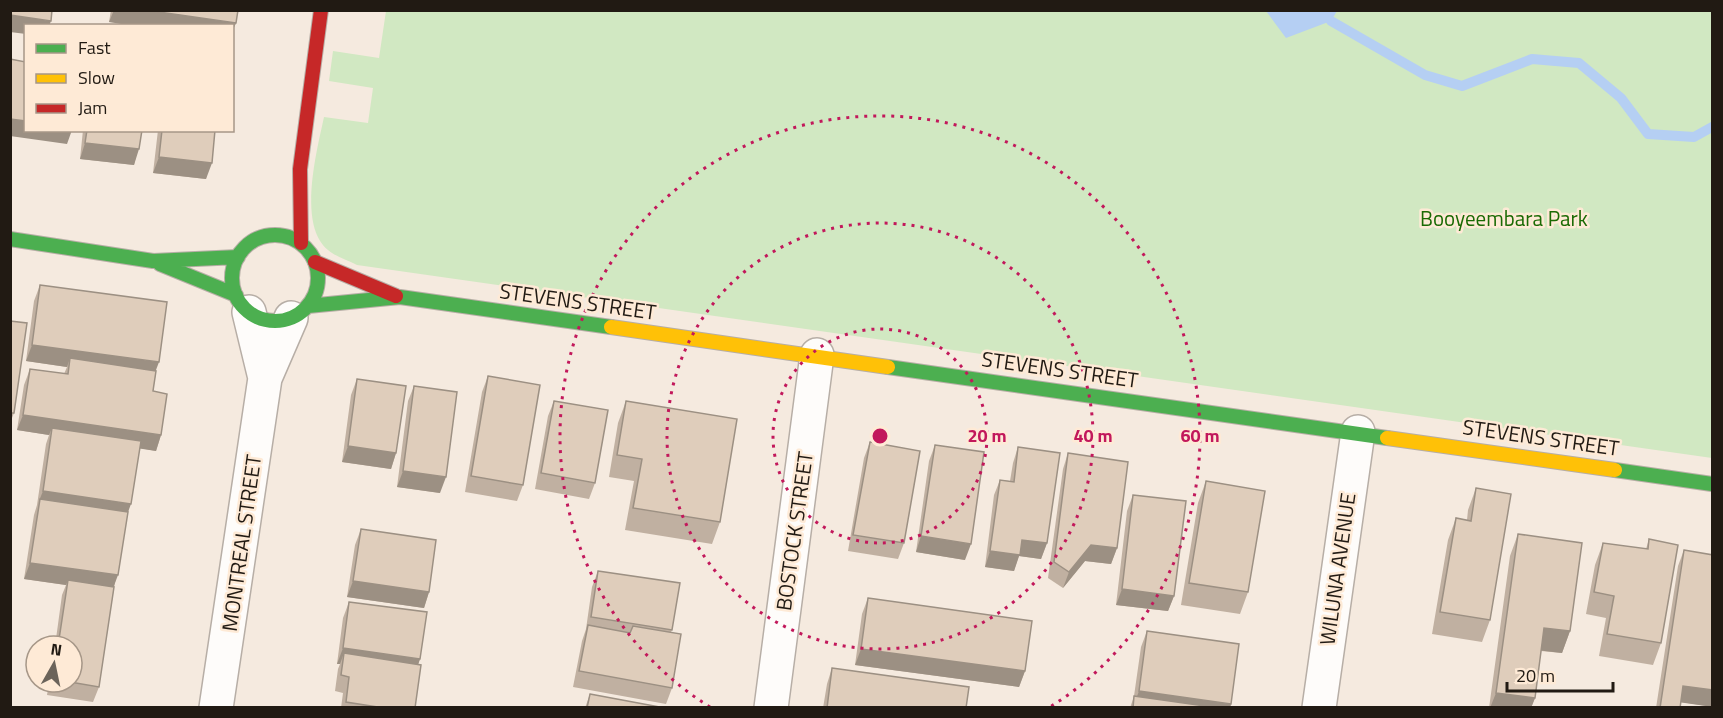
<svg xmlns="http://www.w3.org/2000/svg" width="1723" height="718" font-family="'Titillium Web',sans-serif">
<rect width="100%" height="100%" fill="#f5eadf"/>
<path fill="#d1e8c2" d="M386 11H1712V458L357 265C348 260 336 257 328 250 297 225 317 150 324 117L368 123 373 88 329 81 333 51 379 58Z"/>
<path fill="#b5cff3" d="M1266 11H1337L1331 21 1286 38Z"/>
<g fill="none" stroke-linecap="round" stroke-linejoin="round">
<path stroke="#b5cff3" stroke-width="10" d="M1331 21 1425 75 1462 86 1532 59 1579 63 1621 98 1648 134 1694 137 1712 127"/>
<g stroke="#b7aea6" stroke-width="36">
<path id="street" d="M249 312 265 378
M216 708 265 378 291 318
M771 708 817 355
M1319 708 1358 432"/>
</g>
<g stroke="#b7aea6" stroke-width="16">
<path id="fast" d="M232 278a43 43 0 1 1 86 0a43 43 0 1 1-86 0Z
M10 239 153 261 238 257
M160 264 236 295
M308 306 400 297 611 327
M888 367 1387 438
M1615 470 1712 484"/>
</g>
<g stroke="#b7aea6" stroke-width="16">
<path id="slow" d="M611 327 888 367
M1387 438 1615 470"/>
</g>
<g stroke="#b7aea6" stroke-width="16">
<path id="jam" d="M301 243 300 169 321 10
M315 262 396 296"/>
</g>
<use href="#street" stroke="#fefcfa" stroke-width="33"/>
<use href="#fast" stroke="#4caf50" stroke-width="14"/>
<use href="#slow" stroke="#ffc107" stroke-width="14"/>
<use href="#jam" stroke="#c62828" stroke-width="14"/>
</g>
<path fill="#c0b0a1" d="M111 10H238L236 23 232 32V26L109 22Z
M83 130H142L134 165 80 159Z
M158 130H215L206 179 153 173Z
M40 285 156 372 153 391 161 435 156 451 140 448 114 588 99 687 93 702 47 695 49 682H72V646H55L62 595 66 585 24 579 34 515 37 505 46 444 49 435 17 430 24 385 30 369 64 374 67 367 26 361 34 301Z
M10 321 14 413 10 423Z
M488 376 523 485 517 501 465 492 482 392Z
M357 379 396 453 391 469 342 462 351 395Z
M414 386 440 493 397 487 408 401Z
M554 401 595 483 589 499 535 489 548 416Z
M626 401 720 522 712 544 625 530 634 481 609 477 618 423Z
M870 442 904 543 898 559 848 551 864 458Z
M935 445 965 560 916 552 929 461Z
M1018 447 1047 543 1041 559 1019 556 1014 571 985 567 994 495 1000 480 1010 481 1013 463Z
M1068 453 1117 548 1111 564 1085 561 1063 588 1048 578 1063 469Z
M1206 481 1248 592 1240 614 1181 605 1198 503Z
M1476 488 1490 620 1482 642 1432 634 1448 540 1456 518 1467 520 1468 510Z
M1133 495 1174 596 1168 611 1116 605 1127 511Z
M361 529 429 592 424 608 347 597 355 545Z
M1518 534 1570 631 1562 653 1541 651 1535 698 1531 708H1489L1510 556Z
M1649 539 1661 643 1653 665 1599 656 1606 618 1586 614 1595 565 1603 543 1646 549Z
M1684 550 1713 555V707L1681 702 1680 708H1656L1678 566Z
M598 571 672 630 671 632 672 688 666 704 573 687 582 641 586 629 592 587Z
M868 598 1025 671 1019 687 855 665 862 614Z
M349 602 420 659 418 664 415 708H341L343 693 335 691 338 669 340 664H337L343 618Z
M1147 631 1231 704 1230 708H1130L1134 696 1141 647Z
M832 668 966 708H823L827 684Z
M590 694 665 708H585Z"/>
<path fill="#9c9083" d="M114 10H145L236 23 232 32V26H133L109 22Z
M10 15 51 21 49 26H26V34L10 32Z
M10 119 26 121V130H72L67 144 10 136Z
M85 143 139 149 134 165 80 159Z
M159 157 212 163 206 179 153 173Z
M32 345 159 362 153 378 70 358 67 367 26 361Z
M23 415 161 435 156 451 51 435 52 428 49 435 17 430Z
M348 446 396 453 391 469 342 462Z
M403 471 446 477 440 493 397 487Z
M43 491 131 504 125 520 39 501Z
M921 536 971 544 965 560 916 552Z
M1022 540 1047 543 1041 559 1019 556 1014 571 985 567 990 551Z
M1091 545 1117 548 1111 564 1085 561 1063 588 1069 572Z
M30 563 118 575 112 591 68 580 66 585 24 579Z
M353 581 429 592 424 608 347 597Z
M1122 589 1174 596 1168 611 1116 605Z
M1544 628 1570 631 1562 653 1536 650Z
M343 648 420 659 415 674 344 653 340 664H337Z
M861 649 1025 671 1019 687 855 665Z
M1683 686 1713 690V707L1678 702Z
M1139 691 1231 704 1230 708 1133 707Z
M1496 693 1535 698 1531 708H1490Z"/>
<path fill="#dfcdbb" stroke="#9c9083" stroke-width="1.5" d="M10 10H52L51 21 10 15Z
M145 10H238L236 23Z
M10 59 26 62V121L10 119Z
M87 130H142L139 149 85 143Z
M162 130H215L212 163 159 157Z
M40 285 167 302 159 362 32 345Z
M10 321 27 323 14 413H10Z
M70 358 156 371 153 391 167 394 161 435 23 415 30 369 68 374Z
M488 376 540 385 523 485 471 476Z
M357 379 406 386 396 453 348 446Z
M414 386 457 392 446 477 403 471Z
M554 401 608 410 595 483 541 473Z
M626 401 737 419 720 522 633 508 642 459 617 455Z
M52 428 141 441 131 504 43 491Z
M870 442 920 451 904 543 853 535Z
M935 445 984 452 971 544 921 536Z
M1018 447 1060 453 1047 543 1022 540 1020 555 990 551 1000 480 1014 482Z
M1068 453 1128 462 1117 548 1091 545 1069 572 1054 562Z
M1206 481 1265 491 1248 592 1189 583Z
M1476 488 1511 494 1490 620 1440 612 1456 518 1471 521Z
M1133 495 1186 501 1174 596 1122 589Z
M40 499 128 512 118 575 30 563Z
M361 529 436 540 429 592 353 581Z
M1518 534 1582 543 1570 631 1544 628 1535 698 1496 693Z
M1649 539 1678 545 1661 643 1607 634 1614 596 1594 592 1603 543 1648 549Z
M1684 550 1713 555V690L1683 686 1680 708H1660Z
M598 571 680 583 672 630 591 617Z
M68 580 114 587 99 687 70 682H72V646H58Z
M868 598 1032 621 1025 671 861 649Z
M349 602 427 612 420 659 343 648Z
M588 625 630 633 633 626 681 634 672 688 579 671Z
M1147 631 1239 644 1231 704 1139 691Z
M344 653 421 665 415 708H384L346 702 349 677 341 675Z
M832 668 969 687 966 708H827Z
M590 694 665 708H587Z
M1134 696 1219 708H1133Z"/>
<g fill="none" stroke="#c2185b" stroke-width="3" stroke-dasharray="3 6">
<circle cx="880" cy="436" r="107"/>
<circle cx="880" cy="436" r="213"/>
<path d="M710 707A320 320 0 1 1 1050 707"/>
</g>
<g text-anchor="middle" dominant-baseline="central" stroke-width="5" stroke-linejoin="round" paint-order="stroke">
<g font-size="21" fill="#1a6a04" stroke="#feead6">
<text x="1504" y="218">Booyeembara Park</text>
</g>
<g font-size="21" fill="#211a13" stroke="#feead6">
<text transform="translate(578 301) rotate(8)">STEVENS STREET</text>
<text transform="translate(1060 369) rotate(8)">STEVENS STREET</text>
<text transform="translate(1541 437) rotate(8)">STEVENS STREET</text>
<text transform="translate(794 531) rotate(-82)">BOSTOCK STREET</text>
<text transform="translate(241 543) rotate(-82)">MONTREAL STREET</text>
<text transform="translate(1337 569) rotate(-82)">WILUNA AVENUE</text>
</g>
</g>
<circle cx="880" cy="436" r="9" fill="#c2185b" stroke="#feead6" stroke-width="3"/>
<g font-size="18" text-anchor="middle" font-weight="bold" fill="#c2185b" stroke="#feead6" stroke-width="5" stroke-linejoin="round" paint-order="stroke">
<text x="987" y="442">20 m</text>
<text x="1093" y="442">40 m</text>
<text x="1200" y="442">60 m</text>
</g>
<rect width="1723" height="718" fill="none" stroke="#211a13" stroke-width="24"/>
<rect x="24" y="24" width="210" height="108" fill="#feead6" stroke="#a69788" stroke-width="1.5"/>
<rect x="36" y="44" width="30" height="9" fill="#4caf50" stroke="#a69788" stroke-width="1.5"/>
<text x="78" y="54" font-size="18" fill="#211a13">Fast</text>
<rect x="36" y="74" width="30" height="9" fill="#ffc107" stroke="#a69788" stroke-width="1.5"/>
<text x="78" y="84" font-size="18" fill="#211a13">Slow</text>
<rect x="36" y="104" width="30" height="9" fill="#c62828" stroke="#a69788" stroke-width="1.5"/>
<text x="78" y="114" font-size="18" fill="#211a13">Jam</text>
<g transform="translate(54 664) rotate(9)"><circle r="28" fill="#feead6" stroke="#a69788" stroke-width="1.5"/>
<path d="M0-4.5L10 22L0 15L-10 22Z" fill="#6b635a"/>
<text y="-9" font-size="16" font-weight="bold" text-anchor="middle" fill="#211a13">N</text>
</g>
<path d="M1507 682v9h106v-9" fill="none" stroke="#211a13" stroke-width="3"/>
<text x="1516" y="682" font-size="18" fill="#211a13" stroke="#feead6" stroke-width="4.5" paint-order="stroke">20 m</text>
</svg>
